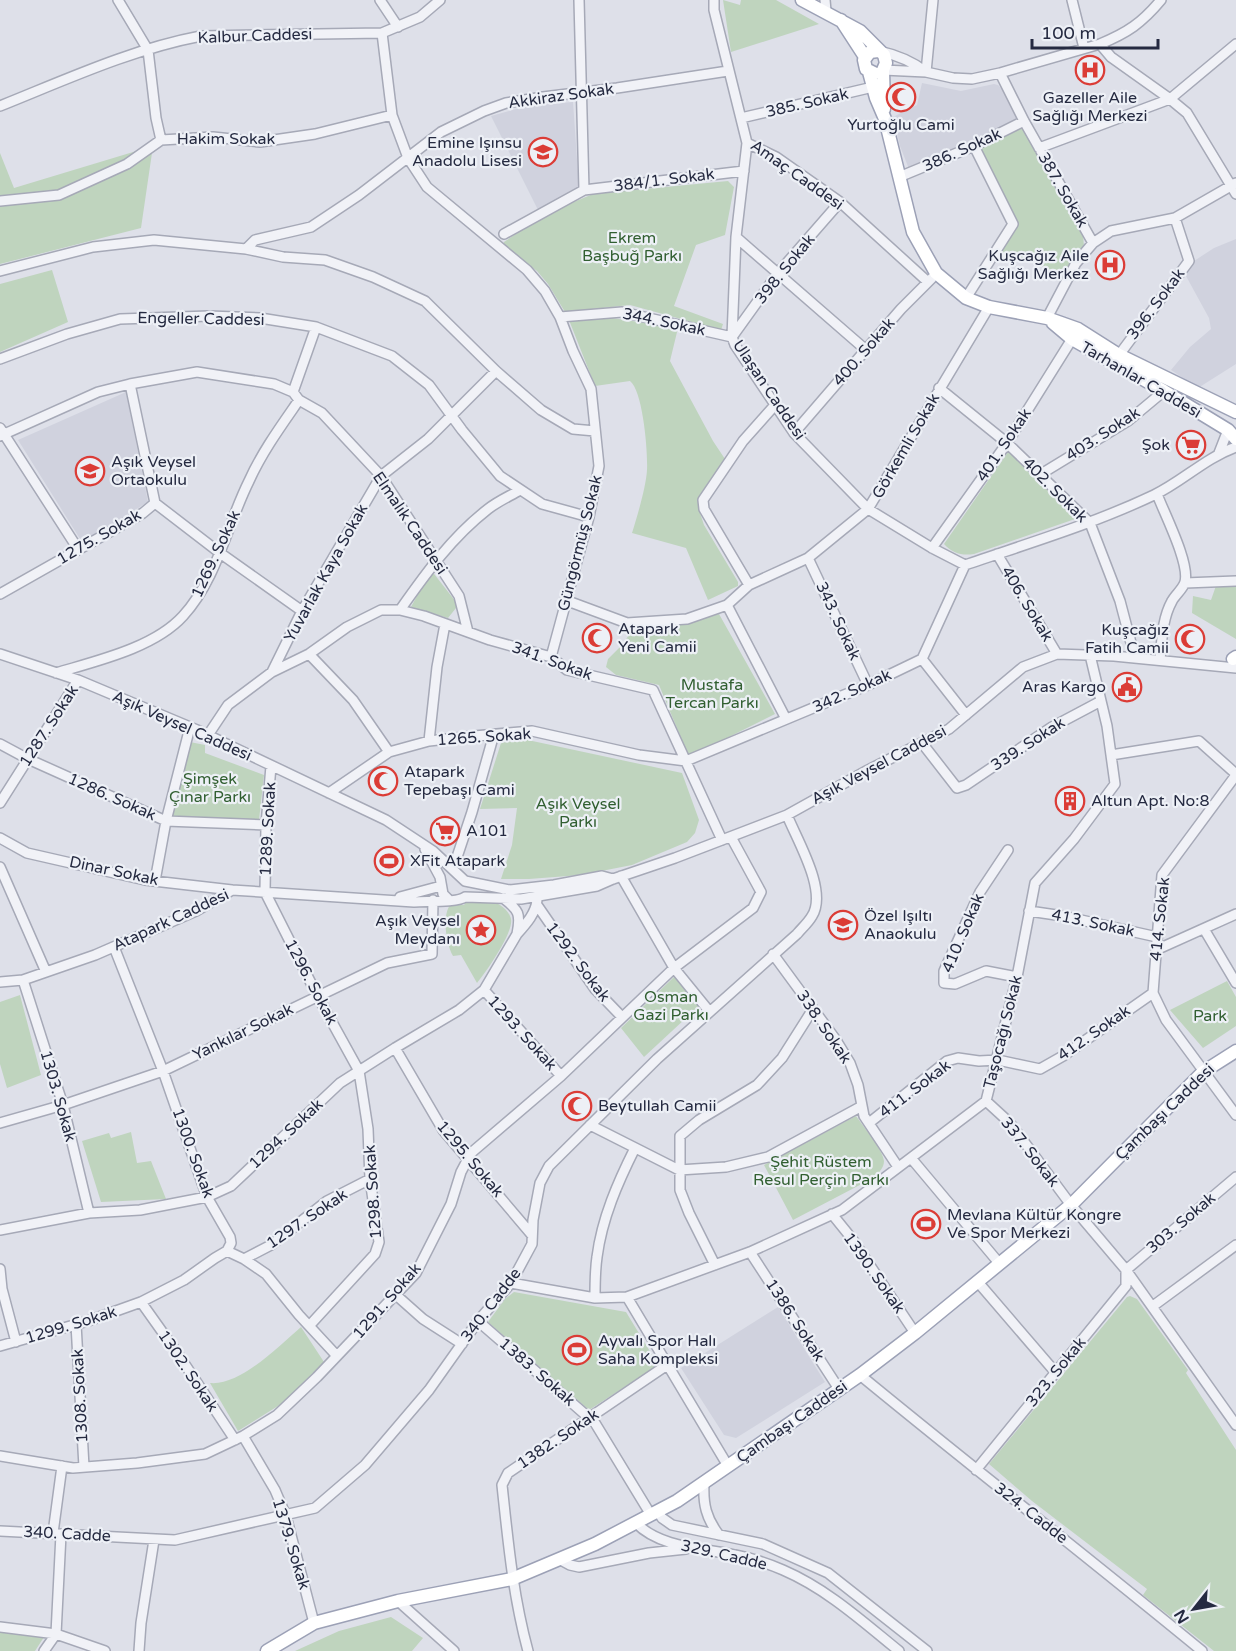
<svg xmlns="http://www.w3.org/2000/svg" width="1236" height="1651" font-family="'Varela Round',sans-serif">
<rect width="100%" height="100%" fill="#dee0e9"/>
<path fill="#d0d2de" d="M922 83 961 91 994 84 998 85 1005 92 1019 119 961 148 909 169 900 146 893 117 917 105Z
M573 102 579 188 538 210 491 116 527 106Z
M1236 239V364L1198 388 1171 370 1190 347 1211 329 1209 318 1186 276 1194 261 1214 248Z
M126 392 148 502 82 542 18 440Z
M778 1307 825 1382 736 1438 724 1435 681 1368Z"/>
<path fill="#bfd4be" d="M723 0 740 5 741 0H776L819 24 731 52Z
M1021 126 1083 234 1084 247 1066 276 1017 256 997 251 1016 223 978 146Z
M153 146 141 228 0 264V153L14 188Z
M728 181 734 187 725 235 696 245 674 306 723 324 721 330 630 305 565 312 548 284 537 271 503 246 504 242 522 230 569 204 593 194Z
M52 270 68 322 0 352V284Z
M606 317 678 328 670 361 713 441 725 459 703 494 698 507 704 525 738 582V586L708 600 686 548 632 533C637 517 646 487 647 470 648 452 643 391 630 381L595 386 569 320Z
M1008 452H1011L1075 519 974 554C962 556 952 553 944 544Z
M431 570 456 602V608L448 618 411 607Z
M1217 583H1236V639L1192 613 1193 596 1211 600Z
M719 614 775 714 689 757 659 685 616 675 606 667 608 659 622 645 631 632C661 628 690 623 719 614Z
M523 739 682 773 699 820 695 833 687 842 632 865 581 875 529 879H501L512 845 517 808 480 809 501 743Z
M190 742 205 745V753L264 775 259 820 175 817 171 814Z
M466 902C476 902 492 900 500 905 505 908 510 914 511 919 514 932 486 972 477 983L461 955 453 956C446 944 442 916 450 905H464Z
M674 977 699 1006 644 1057 621 1028Z
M1227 981 1236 997V1026L1203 1048 1170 1010Z
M20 995 41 1075 7 1088 0 1064V1002Z
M856 1116C863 1126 883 1150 884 1161 884 1168 879 1172 875 1177L793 1220 764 1165Z
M131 1132 137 1163 151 1161 166 1199 101 1202 82 1141 109 1133 111 1138Z
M514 1292 626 1312 654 1358V1368L589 1410 488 1322 505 1299Z
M1130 1296 1137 1299 1188 1370 1186 1373 1236 1450V1651H1214L1143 1595 1147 1589 1032 1501 989 1464 1127 1297Z
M301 1327 324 1362 286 1401 238 1431 210 1383C240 1386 279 1346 301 1327Z
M391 1617 423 1638 412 1651H295L339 1631Z
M0 1631 44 1637 35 1651H0Z"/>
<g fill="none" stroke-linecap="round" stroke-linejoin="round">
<g stroke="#a6a9b7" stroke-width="12">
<path id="minor" d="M118 0 148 50 156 118 161 140
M380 0 398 27
M714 0V10L747 143 736 237 732 337 735 345 794 433 868 509 932 548 965 565C1029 543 1093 524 1154 495 1183 481 1205 458 1236 447
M825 0 826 11
M1072 0 1084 48
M382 33 392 115 408 158 427 187 527 270 545 291 560 317 573 351 591 389 599 466 589 517 551 657
M1100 44 1111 57 1170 99 1187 113 1236 194
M879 51C897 55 912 61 926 72
M883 70 926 72 953 78 972 79 1000 73 1100 44C1127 33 1142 23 1161 0
M926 72 933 0
M1000 73 1024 121 1093 243
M0 106C65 80 132 49 201 36L382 33 420 17 440 0
M741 118 873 87
M747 143 776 157 840 202 928 282
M1039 148 1170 99 1236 44
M899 177 974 146 1024 121
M584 190 744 171
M0 201 59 195 127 164 161 140 213 137 260 142 315 134 392 115
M504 234 584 190 579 0
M736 237 866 350
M246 249 255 240 311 227 359 195 441 132 484 111 506 103 543 97 617 88 728 71
M0 271 93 247 154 240 246 249 283 257 325 260 373 277 425 301 496 371 541 410 573 429 595 431
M966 298 1013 224 974 146
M560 317 622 312 732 337 778 273 840 202
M1047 318 1076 263 1093 243 1111 231 1175 218 1236 183
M1119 355 1189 261 1175 218
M0 359 67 334 120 319 209 316 260 318 316 327 392 356 429 385 462 430 500 476 542 504 589 517
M939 388 1007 443 1090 523 1120 601 1135 658
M293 392 316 327
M0 428 78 549
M794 433 901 309 932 278
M0 436 98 392 130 384 197 372 274 384 293 392 299 400 322 413 381 476 459 596 468 632
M1219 453 1228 430
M1041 474 1128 421 1164 391
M1157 494C1164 513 1190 563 1185 582 1183 589 1175 595 1172 601 1162 619 1162 640 1160 660
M155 503 220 553 302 611
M932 548 1007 443 1072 339
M997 554 1057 654
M808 558 868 685
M1185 583 1236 581
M749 585 704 509 703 500 743 441 775 405
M0 594 143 513 155 503 130 384
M565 600 627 623 687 619 727 605 749 585 808 558 868 509 989 307
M727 605 786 719
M400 610C426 573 452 537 488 509 498 501 510 496 520 490
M0 654 78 680 197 730 386 820 433 851 465 881 510 890 554 885 602 876 613 879
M309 654 353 700 389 752
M922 659 966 715
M272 672 309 654 347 627 381 610H400L424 616 490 640 551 657 567 670 653 690 722 840
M56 673C96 661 154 648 183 616 217 579 227 525 249 481 262 452 281 426 299 400
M208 735 228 705 272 672 302 611 381 476 428 439 496 371
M429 741 437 667 445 624
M922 743 957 788 966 785 1052 727 1101 701
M0 744 28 759 166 821 266 825
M1111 755 1199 741 1236 774
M271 766 266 825 265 892 317 995 359 1071 368 1129 370 1179 379 1242 375 1254 310 1325
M1236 775 1162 875 1153 993 1166 1020 1236 1115
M329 793 389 752 429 741 474 736 532 731 639 755 686 761 868 685 922 659 965 565
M0 803 78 680
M0 838 27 853 145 880 232 890
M425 849 440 877 443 894 449 900
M1008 850 980 892 944 971V983L955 984 986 971 1017 977
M455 863 472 812 494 734
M0 867 46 972
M621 876 674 968 709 1011
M155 881 166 821 190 727
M400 897 441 886
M503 898C519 910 521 914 517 934 526 924 536 913 537 900
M537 905 595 989 622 1017
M1029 911 1063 916 1157 937
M1204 929 1236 983
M114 947 163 1071 207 1197 230 1237 231 1243 227 1251 244 1259 266 1274 299 1315 337 1356
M1156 950 1236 914
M773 954 836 1040 850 1063 858 1085 864 1116 898 1167
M23 980 63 1105 89 1213
M0 982 23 980 95 955 196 911 232 890 414 902C426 901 457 903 465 897L521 899 597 886 613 879 675 858 787 815 868 770 949 729 1023 667 1057 654 1114 656 1236 668
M484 990 561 1076
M395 1048 443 1130 532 1235
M986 1101 1010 1123 1071 1205 1126 1270 1236 1425
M0 1123 63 1105 163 1071 387 963 432 954 433 900
M869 1123 947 1061 958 1058 979 1061 998 1060 1040 1069 1063 1056 1153 993
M590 1125 679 1170 726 1167 768 1157 862 1106
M911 1158 999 1263
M832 1214 853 1240 915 1333
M0 1230 89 1213 140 1210 207 1197 231 1186 340 1083 395 1048 459 1010 484 990 517 934
M750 1252 839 1389
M244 1259 271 1245 327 1201 370 1179
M715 1265 689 1213 680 1190V1136L699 1120 757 1085 782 1058 813 1009
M0 1269 2 1289 16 1342
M1126 1270 1236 1177
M977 1281 1056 1373
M511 1283 595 1298 627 1297 728 1466
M396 1295 423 1319 462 1344
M627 1297 750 1252 842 1210 986 1101 1017 977 1035 883 1074 839 1115 784 1107 726 1090 655
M595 1298C595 1285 595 1270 597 1257 602 1218 618 1182 635 1148
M141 1302 178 1354 235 1440
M1153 1306 1236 1245
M478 1321 595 1423 651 1515
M76 1324 84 1467
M0 1346 88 1321 141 1302 184 1280 215 1258 227 1251
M860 1375C973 1468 1089 1558 1202 1651
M243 1436 275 1490 286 1516 314 1623
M0 1456 73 1468 137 1463 205 1454 243 1436 277 1415 317 1377 416 1273 451 1204 461 1172 471 1153 561 1076 674 968 753 908 761 892 731 837
M976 1470 1126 1286V1270
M704 1484C703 1504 706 1518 719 1535
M658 1512 662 1518 672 1525 763 1544 828 1573 927 1651
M636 1523C660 1548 703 1548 735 1555 751 1558 767 1563 783 1570 827 1589 862 1621 899 1651
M0 1531 175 1540 315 1508 365 1465 429 1390 478 1321 511 1283 532 1244 533 1220 540 1183 549 1166 657 1059 797 934C802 928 808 923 812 916 828 891 797 840 787 815
M53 1533 62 1466
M559 1559 570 1565 579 1567 649 1553 686 1549
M398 1601 454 1651
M0 1627 56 1634 105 1651
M44 1651 56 1634 61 1534
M139 1651 141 1623 154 1540
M528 1651C513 1596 508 1541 502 1485L508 1473 667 1365"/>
</g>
<g stroke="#9ca1b6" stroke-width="15">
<path id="major" d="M802 0 860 31 884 55 886 63 883 70 884 109
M841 20 865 57
M869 72 876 98 885 119 913 232 936 273 966 298 989 307 1047 318 1078 329 1119 355 1236 412
M874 73 866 69 864 60 870 52 878 51
M1053 323 1072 339 1164 391 1228 430 1236 439
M1233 659 1236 657
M267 1651 314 1623 398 1601 512 1579 595 1544 677 1501 860 1375 915 1333 1071 1205 1203 1072 1236 1051"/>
</g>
<use href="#minor" stroke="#f1f2f7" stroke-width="9"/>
<use href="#major" stroke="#fff" stroke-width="12"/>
</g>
<defs>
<g id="hospital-ring" transform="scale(1.5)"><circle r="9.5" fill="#edf0f6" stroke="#db3c36" stroke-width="1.5"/><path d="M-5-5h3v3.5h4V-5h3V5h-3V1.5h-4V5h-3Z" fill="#db3c36"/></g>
<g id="mosque-ring" transform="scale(1.5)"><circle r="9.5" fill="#edf0f6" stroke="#db3c36" stroke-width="1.5"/><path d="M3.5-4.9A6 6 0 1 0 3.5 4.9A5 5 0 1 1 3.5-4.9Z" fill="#db3c36"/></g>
<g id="school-ring" transform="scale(1.5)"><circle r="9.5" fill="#edf0f6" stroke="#db3c36" stroke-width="1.5"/><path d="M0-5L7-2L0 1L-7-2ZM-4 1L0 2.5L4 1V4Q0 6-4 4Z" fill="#db3c36"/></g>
<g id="supermarket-ring" transform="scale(1.5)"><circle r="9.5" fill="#edf0f6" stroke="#db3c36" stroke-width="1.5"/><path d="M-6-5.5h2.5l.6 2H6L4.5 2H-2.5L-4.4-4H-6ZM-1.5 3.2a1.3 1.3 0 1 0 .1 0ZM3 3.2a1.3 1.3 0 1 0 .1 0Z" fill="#db3c36"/></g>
<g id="civic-ring" transform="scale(1.5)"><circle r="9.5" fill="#edf0f6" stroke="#db3c36" stroke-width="1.5"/><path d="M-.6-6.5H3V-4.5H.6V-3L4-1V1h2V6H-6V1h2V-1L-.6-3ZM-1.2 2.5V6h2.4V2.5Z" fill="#db3c36"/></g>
<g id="building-ring" transform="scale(1.5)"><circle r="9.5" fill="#edf0f6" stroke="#db3c36" stroke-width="1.5"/><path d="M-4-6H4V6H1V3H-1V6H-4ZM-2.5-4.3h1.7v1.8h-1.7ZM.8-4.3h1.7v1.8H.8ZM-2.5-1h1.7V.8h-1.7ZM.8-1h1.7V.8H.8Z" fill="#db3c36"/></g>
<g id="stadium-ring" transform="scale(1.5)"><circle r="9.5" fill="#edf0f6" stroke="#db3c36" stroke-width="1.5"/><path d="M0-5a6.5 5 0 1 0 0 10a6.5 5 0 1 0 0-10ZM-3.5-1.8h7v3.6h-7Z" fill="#db3c36"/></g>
<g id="sight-ring" transform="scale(1.5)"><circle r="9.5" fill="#edf0f6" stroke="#db3c36" stroke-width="1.5"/><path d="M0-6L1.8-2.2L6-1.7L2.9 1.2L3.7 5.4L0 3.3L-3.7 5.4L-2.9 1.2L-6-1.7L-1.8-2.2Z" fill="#db3c36"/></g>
</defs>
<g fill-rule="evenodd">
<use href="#hospital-ring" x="1090" y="70"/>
<use href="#mosque-ring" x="901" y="97"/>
<use href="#school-ring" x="543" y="152"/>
<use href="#hospital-ring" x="1110" y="265"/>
<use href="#supermarket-ring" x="1191" y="445"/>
<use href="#school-ring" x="90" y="471"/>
<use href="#mosque-ring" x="597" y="638"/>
<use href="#mosque-ring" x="1190" y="639"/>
<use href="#civic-ring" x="1127" y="687"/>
<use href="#mosque-ring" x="383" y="781"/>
<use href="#building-ring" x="1070" y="801"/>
<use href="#supermarket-ring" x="445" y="831"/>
<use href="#stadium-ring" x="389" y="861"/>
<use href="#school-ring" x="843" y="925"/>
<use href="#sight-ring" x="481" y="930"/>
<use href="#mosque-ring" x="577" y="1106"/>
<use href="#stadium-ring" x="926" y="1224"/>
<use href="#stadium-ring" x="577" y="1350"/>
</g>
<g text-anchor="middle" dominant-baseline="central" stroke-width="4.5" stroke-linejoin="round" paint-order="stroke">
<g font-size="16" fill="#252a41" stroke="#edf0f6">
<text transform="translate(255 36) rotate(-2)">Kalbur Caddesi</text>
<text transform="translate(561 96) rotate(-8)">Akkiraz Sokak</text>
<text transform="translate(807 103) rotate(-13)">385. Sokak</text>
<text x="226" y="139">Hakim Sokak</text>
<text transform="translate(962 150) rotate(-24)">386. Sokak</text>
<text transform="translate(797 175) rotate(35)">Amaç Caddesi</text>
<text transform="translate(664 180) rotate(-7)">384/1. Sokak</text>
<text transform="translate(1063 190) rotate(60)">387. Sokak</text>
<text transform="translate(785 269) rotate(-51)">398. Sokak</text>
<text transform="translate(1156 304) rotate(-53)">396. Sokak</text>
<text transform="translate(201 319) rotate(1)">Engeller Caddesi</text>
<text transform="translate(664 322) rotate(12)">344. Sokak</text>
<text transform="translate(864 352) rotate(-49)">400. Sokak</text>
<text transform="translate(1141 380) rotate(30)">Tarhanlar Caddesi</text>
<text transform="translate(769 390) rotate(56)">Ulaşan Caddesi</text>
<text transform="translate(1103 434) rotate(-33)">403. Sokak</text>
<text transform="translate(1004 445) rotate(-56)">401. Sokak</text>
<text transform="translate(906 446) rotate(-60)">Görkemli Sokak</text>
<text transform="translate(1055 490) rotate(45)">402. Sokak</text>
<text transform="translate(410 523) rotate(56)">Elmalık Caddesi</text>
<text transform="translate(99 537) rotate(-30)">1275. Sokak</text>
<text transform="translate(580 543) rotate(-76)">Güngörmüş Sokak</text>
<text transform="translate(216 554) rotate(-65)">1269. Sokak</text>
<text transform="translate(326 573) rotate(-61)">Yuvarlak Kaya Sokak</text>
<text transform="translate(1027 604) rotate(59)">406. Sokak</text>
<text transform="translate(838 621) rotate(65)">343. Sokak</text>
<text transform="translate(552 661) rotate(20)">341. Sokak</text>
<text transform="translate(852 691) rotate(-24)">342. Sokak</text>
<text transform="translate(49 726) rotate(-57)">1287. Sokak</text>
<text transform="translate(182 726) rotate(24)">Aşık Veysel Caddesi</text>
<text transform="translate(484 737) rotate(-4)">1265. Sokak</text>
<text transform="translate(1028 744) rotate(-33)">339. Sokak</text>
<text transform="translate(879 765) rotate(-28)">Aşık Veysel Caddesi</text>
<text transform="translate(112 797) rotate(24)">1286. Sokak</text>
<text transform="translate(268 829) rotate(-87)">1289. Sokak</text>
<text transform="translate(114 871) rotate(12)">Dinar Sokak</text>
<text transform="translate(1160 919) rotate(-84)">414. Sokak</text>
<text transform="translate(171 920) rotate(-25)">Atapark Caddesi</text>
<text transform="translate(1093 923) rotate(12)">413. Sokak</text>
<text transform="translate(963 933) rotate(-67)">410. Sokak</text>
<text transform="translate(578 962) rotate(53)">1292. Sokak</text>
<text transform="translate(311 982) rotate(62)">1296. Sokak</text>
<text transform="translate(824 1027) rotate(56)">338. Sokak</text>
<text transform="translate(243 1032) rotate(-26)">Yankılar Sokak</text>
<text transform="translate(1003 1032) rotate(-76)">Taşocağı Sokak</text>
<text transform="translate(522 1033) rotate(48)">1293. Sokak</text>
<text transform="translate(1094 1033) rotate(-35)">412. Sokak</text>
<text transform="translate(915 1089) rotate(-37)">411. Sokak</text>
<text transform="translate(58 1096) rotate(74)">1303. Sokak</text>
<text transform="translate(1165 1112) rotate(-44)">Çambaşı Caddesi</text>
<text transform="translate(286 1134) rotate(-43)">1294. Sokak</text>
<text transform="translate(1030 1152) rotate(52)">337. Sokak</text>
<text transform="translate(193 1153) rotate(70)">1300. Sokak</text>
<text transform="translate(470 1159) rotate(50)">1295. Sokak</text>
<text transform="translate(373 1192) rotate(-94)">1298. Sokak</text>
<text transform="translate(307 1219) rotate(-34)">1297. Sokak</text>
<text transform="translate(1181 1223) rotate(-40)">303. Sokak</text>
<text transform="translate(874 1273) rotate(55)">1390. Sokak</text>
<text transform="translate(387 1301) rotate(-49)">1291. Sokak</text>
<text transform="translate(491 1305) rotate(-53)">340. Cadde</text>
<text transform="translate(795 1320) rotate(57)">1386. Sokak</text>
<text transform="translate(71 1325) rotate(-17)">1299. Sokak</text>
<text transform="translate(188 1371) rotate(56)">1302. Sokak</text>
<text transform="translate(537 1372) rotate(41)">1383. Sokak</text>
<text transform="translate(1056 1372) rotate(-51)">323. Sokak</text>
<text transform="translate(80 1396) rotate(-93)">1308. Sokak</text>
<text transform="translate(792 1422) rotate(-35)">Çambaşı Caddesi</text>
<text transform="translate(558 1439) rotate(-34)">1382. Sokak</text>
<text transform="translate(1031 1513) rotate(38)">324. Cadde</text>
<text transform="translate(67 1534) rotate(3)">340. Cadde</text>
<text transform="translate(291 1544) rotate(73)">1379. Sokak</text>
<text transform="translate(724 1555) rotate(13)">329. Cadde</text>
</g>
<g font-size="16" fill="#252a41" stroke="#edf0f6" text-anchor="start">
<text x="1090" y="98" text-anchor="middle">Gazeller Aile<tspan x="1090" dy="18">Sağlığı Merkezi</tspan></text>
<text x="901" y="125" text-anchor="middle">Yurtoğlu Cami</text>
<text x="522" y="143" text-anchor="end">Emine Işınsu<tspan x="522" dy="18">Anadolu Lisesi</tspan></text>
<text x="1089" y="256" text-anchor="end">Kuşcağız Aile<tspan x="1089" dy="18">Sağlığı Merkez</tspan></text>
<text x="1170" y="445" text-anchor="end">Şok</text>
<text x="111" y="462">Aşık Veysel<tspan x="111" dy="18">Ortaokulu</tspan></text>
<text x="618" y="629">Atapark<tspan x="618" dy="18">Yeni Camii</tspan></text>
<text x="1169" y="630" text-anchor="end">Kuşcağız<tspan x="1169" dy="18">Fatih Camii</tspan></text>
<text x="1106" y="687" text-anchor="end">Aras Kargo</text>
<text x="404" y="772">Atapark<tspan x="404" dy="18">Tepebaşı Cami</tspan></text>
<text x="1091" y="801">Altun Apt. No:8</text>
<text x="466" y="831">A101</text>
<text x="410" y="861">XFit Atapark</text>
<text x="864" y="916">Özel Işıltı<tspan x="864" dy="18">Anaokulu</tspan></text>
<text x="460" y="921" text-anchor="end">Aşık Veysel<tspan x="460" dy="18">Meydanı</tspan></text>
<text x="598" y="1106">Beytullah Camii</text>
<text x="947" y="1215">Mevlana Kültür Kongre<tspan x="947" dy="18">Ve Spor Merkezi</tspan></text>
<text x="598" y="1341">Ayvalı Spor Halı<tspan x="598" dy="18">Saha Kompleksi</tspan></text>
</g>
<g font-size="16" fill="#315f31" stroke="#edf0f6">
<text x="632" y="238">Ekrem<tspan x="632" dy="18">Başbuğ Parkı</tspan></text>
<text x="712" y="685">Mustafa<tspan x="712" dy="18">Tercan Parkı</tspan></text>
<text x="210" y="779">Şimşek<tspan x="210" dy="18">Çınar Parkı</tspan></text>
<text x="578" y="804">Aşık Veysel<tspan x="578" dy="18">Parkı</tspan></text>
<text x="671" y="997">Osman<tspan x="671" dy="18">Gazi Parkı</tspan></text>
<text x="1210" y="1016">Park</text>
<text x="821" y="1162">Şehit Rüstem<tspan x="821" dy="18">Resul Perçin Parkı</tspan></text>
</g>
</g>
<g transform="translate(1194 1609) rotate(239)" stroke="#edf0f6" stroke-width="4.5" paint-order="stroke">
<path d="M0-4.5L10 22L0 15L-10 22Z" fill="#252a41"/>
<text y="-9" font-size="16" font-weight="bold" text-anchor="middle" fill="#252a41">N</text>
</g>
<path d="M1032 39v9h126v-9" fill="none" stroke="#252a41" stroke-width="3"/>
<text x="1041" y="39" font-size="18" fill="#252a41" stroke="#edf0f6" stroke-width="4.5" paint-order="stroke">100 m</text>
</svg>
